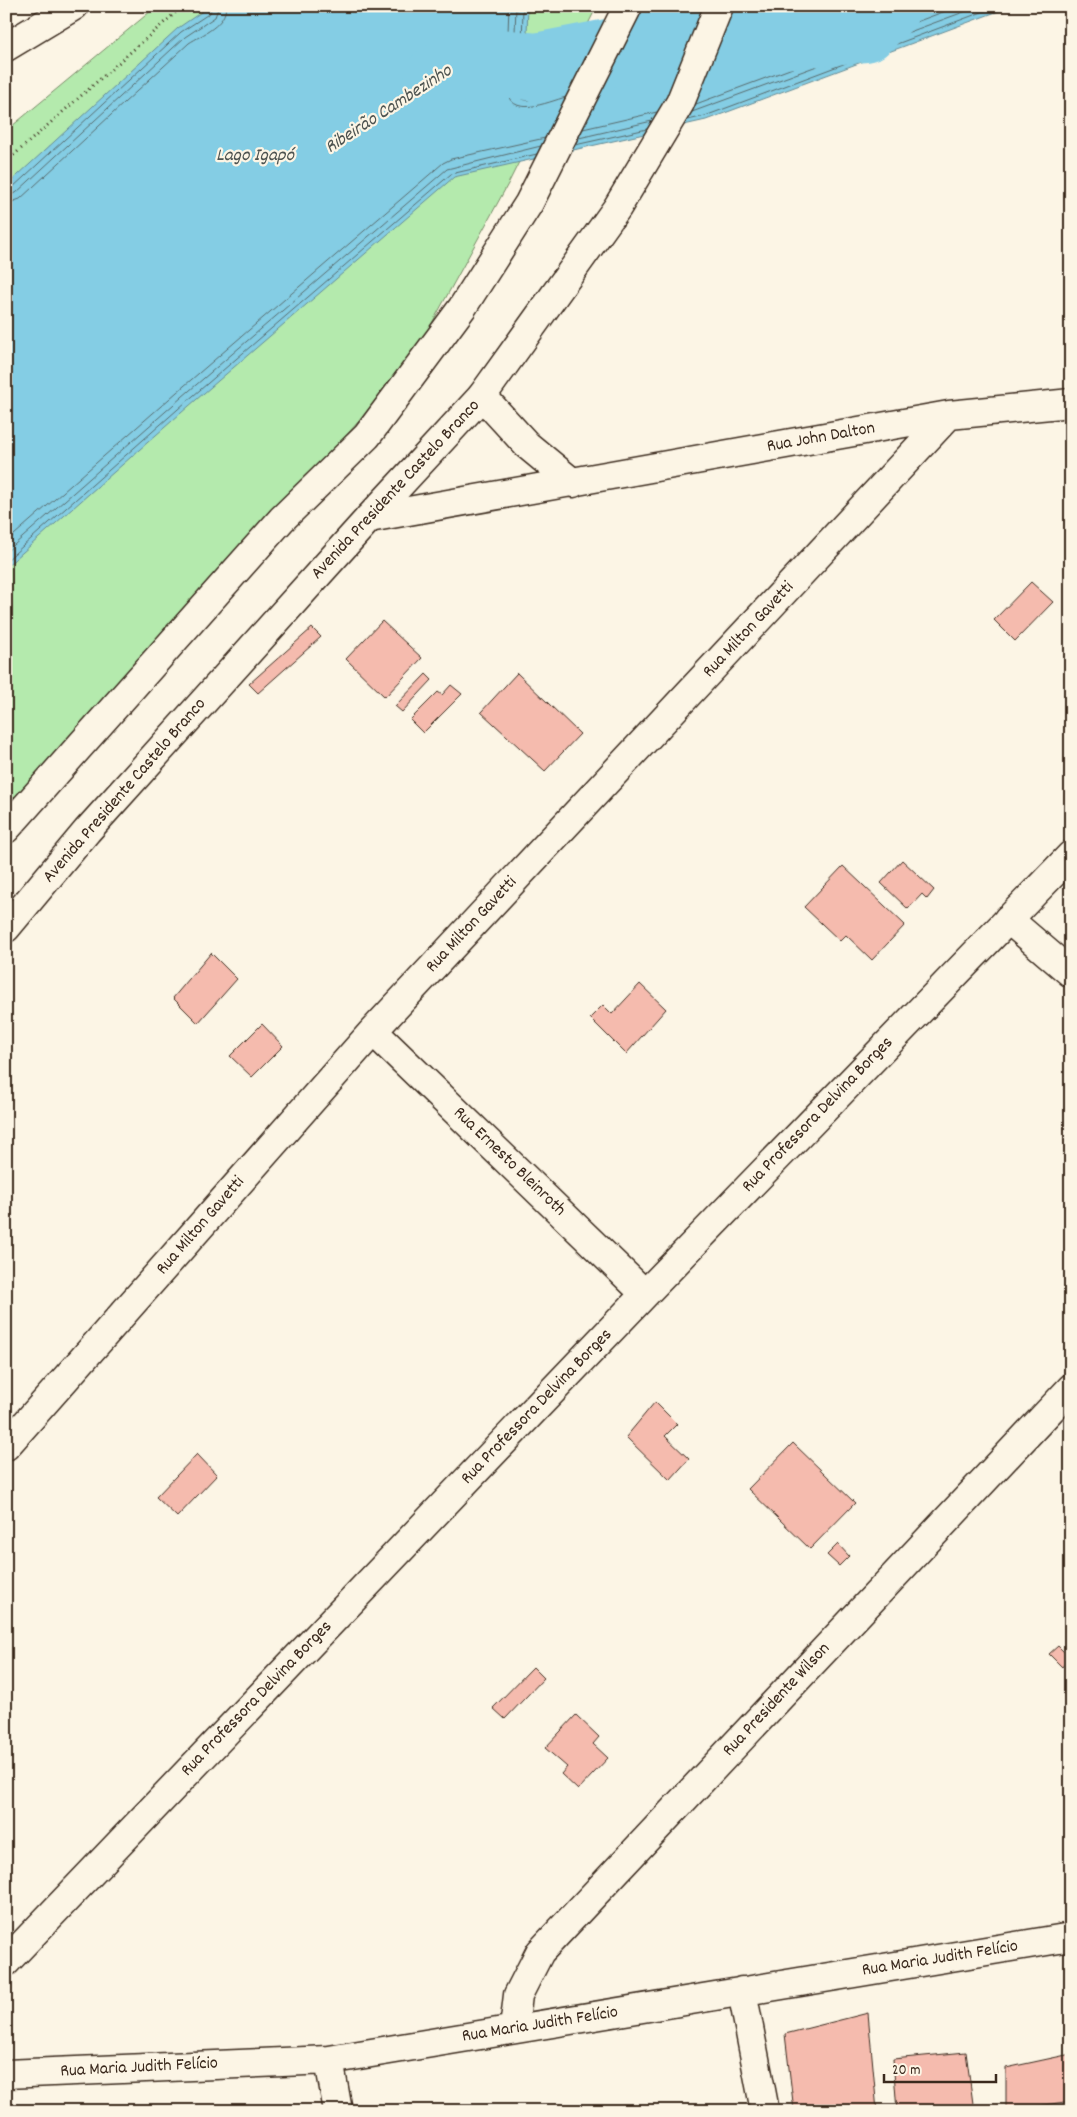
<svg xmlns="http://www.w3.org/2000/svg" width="1077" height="2117" font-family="Dekko,sans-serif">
<rect width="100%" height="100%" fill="#fcf5e5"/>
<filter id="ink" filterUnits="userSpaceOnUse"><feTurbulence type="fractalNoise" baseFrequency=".02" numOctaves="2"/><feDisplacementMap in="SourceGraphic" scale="10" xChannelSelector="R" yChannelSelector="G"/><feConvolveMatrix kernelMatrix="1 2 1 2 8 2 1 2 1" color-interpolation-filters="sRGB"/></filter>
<g filter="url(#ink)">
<path fill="#b4eaad" stroke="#788a66" d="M157 6H597L508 184 426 334 360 420 6 813V131Z"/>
<path fill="#84cde4" stroke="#678c95" d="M210 6H528L525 89 783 14 786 6H1012L706 120 454 177 189 406 6 567V186L178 28Z"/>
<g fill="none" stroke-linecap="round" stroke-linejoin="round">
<path stroke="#586b6d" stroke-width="1" d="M509 6 506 88C510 120 547 102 566 97
M516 6 513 88C515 96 520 100 528 100L570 88
M523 6 521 91 527 94 574 80
M723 37 785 19 790 6
M720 44 787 24 793 18 796 6
M716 53 792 30 800 22 804 6
M613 69 686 47
M609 76 683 55
M605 85 680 64
M696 104 959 6
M692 112 980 6
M688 120 705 116 998 6
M583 129 657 112
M579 138 652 121
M575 145 647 129
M6 190 12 188 181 32 210 13 212 6
M6 196 16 193 185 37 215 17 219 6
M6 204 20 199 189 43C203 34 226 25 226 6
M6 542 177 392 443 163 451 159 545 138
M6 552 182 397 447 169 541 146
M6 561 186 402 451 174 537 154"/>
<path stroke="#84cde4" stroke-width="68" d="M438 78 462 63H501L537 67 640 47 865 28 887 6"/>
</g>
<path fill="#f5bbae" stroke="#3b2a1e" d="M1031 582 1053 602 1015 641 994 620Z
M382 621 422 658 385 697 346 659Z
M312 628 321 637 258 693 249 684Z
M517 673 580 734 545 771 481 712Z
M426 674 432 680 402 712 395 706Z
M451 685 462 694 423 733 410 720 438 692 442 695Z
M902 860 934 890 927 899 922 894 908 909 881 883Z
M843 866 905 925 872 960 846 935 840 941 804 907Z
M211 953 237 979 198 1023 173 998Z
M640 984 666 1009 626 1054 590 1018 603 1005 612 1014Z
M262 1024 283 1046 252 1077 230 1056Z
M655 1402 677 1424 665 1436 689 1459 670 1480 626 1437Z
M793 1443 855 1503 810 1549 748 1489Z
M197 1454 217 1475 177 1517 156 1497Z
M838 1544 849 1556 839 1566 827 1555Z
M1058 1646 1070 1658 1062 1667 1049 1654Z
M533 1667 544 1678 505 1719 493 1708Z
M576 1715 599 1737 593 1744 608 1758 578 1790 561 1774 567 1767 545 1748Z
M868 2013 877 2111H794L785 2034Z
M966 2052 974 2111H897L893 2059Z
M1071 2054V2101L1006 2111V2068Z"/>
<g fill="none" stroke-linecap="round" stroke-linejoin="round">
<g stroke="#3b2a1e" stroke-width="31">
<path id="minor" d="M6 47 74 6
M482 396 527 445 573 483
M369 518 949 415 1071 403
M1008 919 1071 973
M373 1031 645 1294
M6 1446 373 1031 949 415
M6 1962 645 1294 1071 855
M742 1991 765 2111
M514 2029 518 1995 540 1952 1071 1388
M329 2060 338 2111
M6 2074 329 2060 1071 1937"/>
</g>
<g stroke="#3b2a1e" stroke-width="31">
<path id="secondary" d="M6 829 282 519 367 436 462 308 529 203 628 6
M6 928 87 831 369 518 482 396 617 208 680 103 719 6"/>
</g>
<path stroke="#3b2a1e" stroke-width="3" stroke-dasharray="1 4" stroke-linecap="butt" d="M6 162 183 6"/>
<use href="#minor" stroke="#fcf5e5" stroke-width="28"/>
<use href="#secondary" stroke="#fcf5e5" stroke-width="28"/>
</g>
</g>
<g text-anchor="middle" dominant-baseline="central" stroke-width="4.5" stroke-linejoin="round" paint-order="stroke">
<g font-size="18" fill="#3b2a1e" stroke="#fcf5e5">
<text transform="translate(821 438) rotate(-10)">Rua John Dalton</text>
<text transform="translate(396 490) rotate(-47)">Avenida Presidente Castelo Branco</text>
<text transform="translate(749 630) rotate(-47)">Rua Milton Gavetti</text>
<text transform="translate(125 791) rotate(-49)">Avenida Presidente Castelo Branco</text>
<text transform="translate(472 925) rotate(-47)">Rua Milton Gavetti</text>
<text transform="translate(818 1115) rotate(-46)">Rua Professora Delvina Borges</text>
<text transform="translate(509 1162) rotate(44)">Rua Ernesto Bleinroth</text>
<text transform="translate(201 1226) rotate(-49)">Rua Milton Gavetti</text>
<text transform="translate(537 1407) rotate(-46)">Rua Professora Delvina Borges</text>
<text transform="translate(257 1699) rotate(-46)">Rua Professora Delvina Borges</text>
<text transform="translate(777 1700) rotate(-47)">Rua Presidente Wilson</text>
<text transform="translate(940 1959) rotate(-9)">Rua Maria Judith Felício</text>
<text transform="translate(540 2025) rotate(-9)">Rua Maria Judith Felício</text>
<text transform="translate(139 2068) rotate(-3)">Rua Maria Judith Felício</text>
</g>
<g font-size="19" font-style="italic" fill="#4d5350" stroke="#fcf5e5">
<text transform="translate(389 110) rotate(-33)">Ribeirão Cambezinho</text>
<text x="255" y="156">Lago Igapó</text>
</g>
</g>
<rect width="1077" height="2117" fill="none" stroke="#fcf5e5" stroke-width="25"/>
<rect x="12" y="12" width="1052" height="2092" fill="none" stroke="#3b2a1e" stroke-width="2" filter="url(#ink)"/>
<path d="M884 2074v8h112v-8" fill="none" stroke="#3b2a1e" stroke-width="2.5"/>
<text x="892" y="2074" font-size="15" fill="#3b2a1e" stroke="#fcf5e5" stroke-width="4" paint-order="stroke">20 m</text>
</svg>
